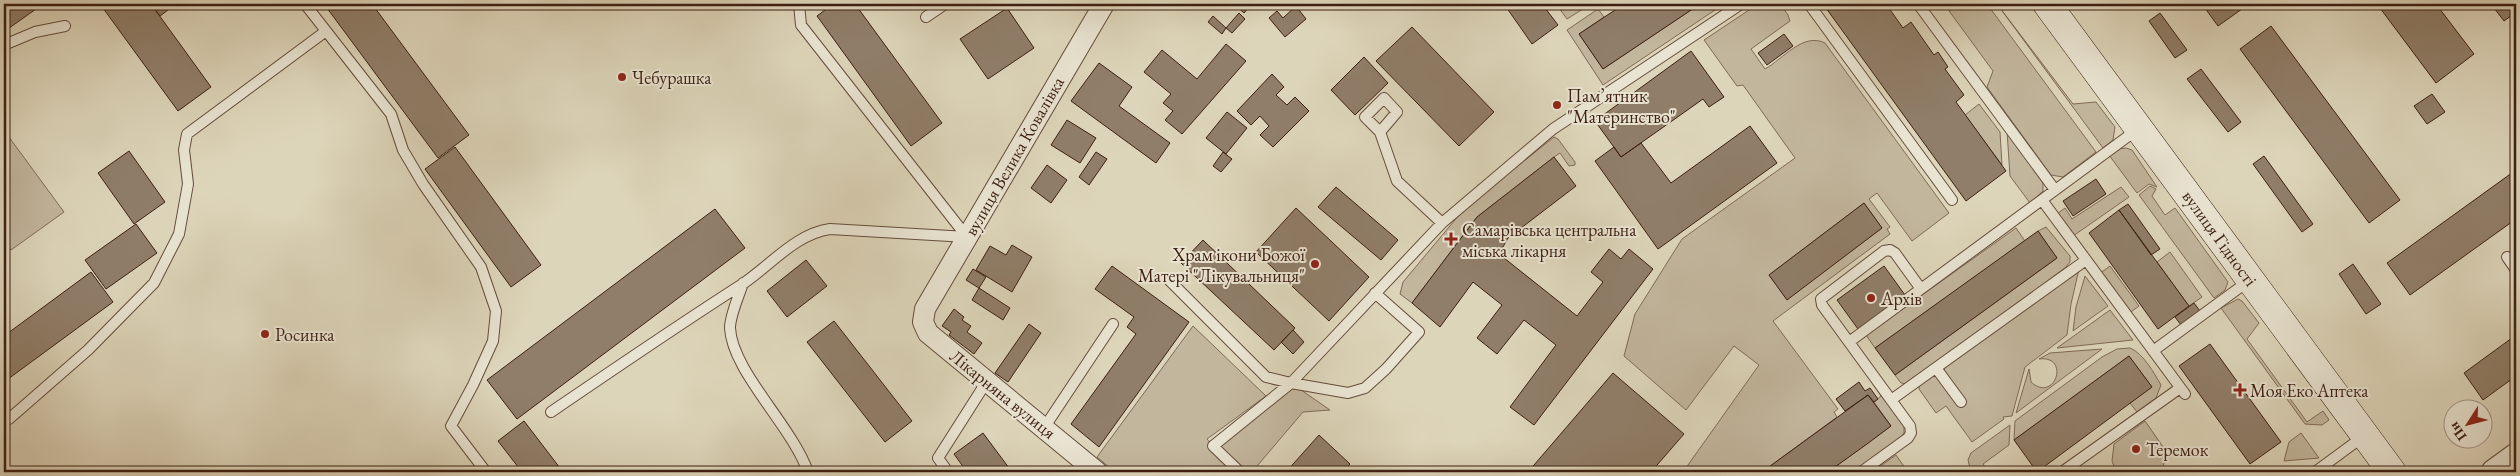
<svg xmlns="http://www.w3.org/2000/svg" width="2520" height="476" font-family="'EB Garamond',serif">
<rect width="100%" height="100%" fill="#ddd5ba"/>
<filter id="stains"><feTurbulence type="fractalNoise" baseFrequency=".004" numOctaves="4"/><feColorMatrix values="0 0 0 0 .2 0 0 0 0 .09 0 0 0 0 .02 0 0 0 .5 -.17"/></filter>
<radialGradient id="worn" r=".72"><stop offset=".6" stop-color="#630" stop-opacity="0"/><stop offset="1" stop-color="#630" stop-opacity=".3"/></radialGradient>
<path fill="#c2b69d" stroke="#806a58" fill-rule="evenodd" d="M1556 4H1591L1567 19Z
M1700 4H1724L1603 85 1567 30 1598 9 1604 17 1579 34 1603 69Z
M1758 4H1780L1788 15 1790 21 1751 49 1765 69C1783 59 1803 32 1825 43L1949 213 1912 241 1877 193 1869 199 1890 227 1887 229 1890 234 1773 321 1838 409 1834 412 1837 417 1762 472H1683L1759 365 1734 346 1686 410 1624 356 1635 314 1682 239 1795 158 1743 85 1737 86 1704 40ZM1864 203 1882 228 1787 299 1769 275Z
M1944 4H1987L2096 152 2063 177 2051 175 1987 87 1993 71Z
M1997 4 2073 104 2096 102 2115 127 2113 140 2103 148Z
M1979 104 2000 132 2002 165 1965 115Z
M2007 131 2043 181V191L2030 203 2010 176Z
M6 133 64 212 11 250 4 240V135Z
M1554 137 1558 139 1575 162V165L1569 166 1560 153 1554 157 1477 217 1412 303 1400 294 1403 282 1465 208Z
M2126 148 2132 150 2157 187 2149 184 2137 193 2109 155 2119 149Z
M2150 186 2156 189 2152 196 2165 215 2175 208 2228 282 2225 290 2214 298 2139 195Z
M2121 187 2129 197 2073 236 2057 214 2065 208 2072 219Z
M2046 227 2070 256V262L2066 267 1907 384 1901 383 1895 375 2057 258 2038 231Z
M2016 228 2025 241 1875 348 1866 335Z
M2170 252 2202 297 2189 306 2157 262Z
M2110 266 2139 306 2128 314 2099 274Z
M2079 269 2071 304 2067 335 2025 367 2012 416 2003 417 2004 419 1972 442 1946 406 1936 413 1919 389V385L1934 375 1938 377 1944 373 1945 365Z
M2085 276 2108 306 2073 331 2076 307Z
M2238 299 2242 301 2259 323 2247 339 2307 422 2323 411 2329 420 2322 425 2305 424 2221 308Z
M2110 310 2133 340 2057 348Z
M1193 326 1266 396 1207 439 1213 446 1291 383 1330 410 1303 412 1252 472H1115L1097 457Z
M2130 348C2143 353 2154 373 2161 385L2156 398 2137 412 2130 403 2152 387 2129 356 2014 440 2015 421 2102 357 2117 349Z
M2102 349 2016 413 2029 369 2031 382C2055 404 2071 355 2039 359L2050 353Z
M1854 356 1904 425V433L1900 439 1854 472H1828L1891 426 1874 402 1881 396Z
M2145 421 2168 454 2163 466C2152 471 2152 466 2143 467 2130 467 2133 475 2115 469L2112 461 2114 444Z
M2010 425 2009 445 1983 464 1989 472H1971L1968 460 1971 453Z
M2301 433 2319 458 2284 461 2289 442Z
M1896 455 1908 472H1872Z"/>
<path fill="#907e69" stroke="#3d1f12" d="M4 4H43L5 31Z
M100 4H151L211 87 178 111Z
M151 4H176L160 16Z
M324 4H372L469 135 438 158Z
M833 4H855L942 123 911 146 817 16Z
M1234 4H1252L1244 13Z
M1504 4H1542L1558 25 1532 44Z
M1624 4H1700L1603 69 1579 34Z
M1823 4H1886L1903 28 1911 22 1934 55 1938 52 1948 67 1945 69 1964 95 1956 102 2006 171 1966 201Z
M2202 4H2249L2218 26Z
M2377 4H2436L2474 54 2436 83Z
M2491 4H2508L2515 13 2504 21Z
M1296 6 1306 19 1285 37 1269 18 1277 11 1283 18Z
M1007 8 1034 48 988 79 960 39Z
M1239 13 1245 19 1232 33 1226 28Z
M2160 13 2187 50 2175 58 2149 21Z
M1213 16 1226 28 1222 34 1208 22Z
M2271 26 2400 200 2369 223 2240 49Z
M1412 27 1494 112 1459 146 1376 61Z
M1784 34 1793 46 1767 65 1758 53Z
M1226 44 1246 61 1182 134 1165 120 1173 111 1163 103 1171 94 1144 72 1162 50 1197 79Z
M1691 51 1724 97 1709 107 1703 99 1621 157 1595 121Z
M1364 57 1388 83 1355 115 1331 90Z
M1099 63 1132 87 1119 106 1170 143 1156 163 1071 101Z
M2201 69 2241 122 2228 132 2187 79Z
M1272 74 1284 87 1276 95 1287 105 1295 97 1309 111 1273 147 1260 135 1269 126 1260 116 1251 125 1237 111Z
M2432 94 2445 112 2427 124 2414 106Z
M1227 112 1247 128 1226 154 1206 138Z
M1067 120 1096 138 1080 163 1051 145Z
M1750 126 1777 163 1658 249 1595 161 1614 147 1621 157 1641 143 1671 183Z
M455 147 541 265 511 287 425 169Z
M129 151 165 202 134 224 98 173Z
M1096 152 1107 159 1089 185 1079 177Z
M1223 152 1232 159 1221 172 1213 166Z
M2264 156 2313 224 2302 232 2253 164Z
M1554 157 1576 186 1508 238 1499 254 1577 316 1603 282 1591 272 1609 249 1621 259 1629 249 1653 269 1534 425 1510 407 1556 345 1524 320 1497 354 1477 338 1502 305 1473 282 1440 327 1412 303 1477 217Z
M1047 165 1067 180 1051 203 1031 188Z
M2516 170V219L2410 295 2387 263Z
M2096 179 2106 194 2073 216 2063 201Z
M1336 187 1398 240 1381 260 1318 207Z
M1864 203 1882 228 1787 300 1769 275Z
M2128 204 2160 249 2151 255 2119 210Z
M1296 208 1369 277 1329 321 1256 252Z
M715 209 745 248 517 419 487 380Z
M2119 210 2189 306 2158 329 2089 233Z
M136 224 157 253 106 289 85 260Z
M2038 231 2057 258 1895 375 1875 348Z
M1203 240 1295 328 1274 350 1181 263Z
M1012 245 1032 257 1012 292 976 270 990 246 1006 255Z
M806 260 827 286 787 317 767 291Z
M2353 264 2381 304 2366 314 2339 274Z
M1112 266 1189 322 1099 447 1071 424 1136 334 1127 327 1134 317 1095 289Z
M1884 266 1905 295 1858 329 1837 300Z
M973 269 986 277 979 288 966 280Z
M91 272 113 302 4 382V336Z
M979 288 1010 308 1003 320 972 300Z
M2194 303 2200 311 2181 325 2175 317Z
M954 309 964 317 962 320 971 326 967 332 982 343 974 354 949 335 951 332 942 326Z
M834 321 912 421 885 442 807 342Z
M1029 324 1041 333 1008 382 995 373Z
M1293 330 1304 342 1293 354 1281 342Z
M2516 335V376L2483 400 2464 373Z
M2210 344 2281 442 2250 464 2179 366Z
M2129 356 2152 387 2037 472 2014 440Z
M1613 373 1684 434 1651 472H1528Z
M1859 382 1865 391 1870 388 1878 399 1874 402 1868 395 1845 411 1836 399Z
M1868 395 1891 426 1867 444 1828 472H1762Z
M524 421 563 472H522L498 441Z
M983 433 1012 472H967L954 454Z
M1319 435 1350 464 1343 472H1286Z"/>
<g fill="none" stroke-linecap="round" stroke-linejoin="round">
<g stroke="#654c3c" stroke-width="12">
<path id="service" d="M305 4 391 114 403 150 423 184 481 267 496 311 493 341 473 385 451 426 486 472
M799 4 801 25 967 237
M1809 4 1952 200
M1918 4 2055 190
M926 17 945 4
M4 45 35 32 65 26
M1380 132 1397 112 1384 98 1365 117 1380 132 1397 181 1442 223
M2042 200 2185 394
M2507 257 2516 270
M1168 279 1266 377 1291 383 1348 393 1365 388 1386 369 1419 332 1375 293
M743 283C739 296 730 315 730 328 732 371 792 426 808 472
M1849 342 2138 129
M2153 351 2250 280
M1936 368 1961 402
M1891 400 2086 260
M551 412C614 369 677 326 741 285 770 266 795 234 830 229L967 237
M9 419 88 350 154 283 179 234 188 184 184 150 187 134 326 31
M1044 428 1113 324
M948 472 938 458 987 381
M1240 472 1213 446 1291 383 1442 223 1553 129 1741 4
M1861 472 1908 438 1911 433 1910 426 1822 305 1821 299 1884 251 1890 250 1895 253 1921 289
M2062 472 2180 388
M2315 472 2364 436"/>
</g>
<g stroke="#654c3c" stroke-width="22">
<path id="minor" d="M1097 472 928 333 923 322 925 309 1104 4"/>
</g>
<g stroke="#654c3c" stroke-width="27">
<path id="tertiary" d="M2494 472 2516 456"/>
</g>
<g stroke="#3d1f12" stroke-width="29">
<path id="secondary" d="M2047 4 2392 472"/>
</g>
<use href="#service" stroke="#e9e4d2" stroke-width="10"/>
<use href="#minor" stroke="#e9e4d2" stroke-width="20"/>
<use href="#tertiary" stroke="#e9e4d2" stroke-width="25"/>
<use href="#secondary" stroke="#e9e4d2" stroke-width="28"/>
</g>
<g fill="#8f2418" stroke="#e9e4d2" stroke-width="2">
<circle cx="622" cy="77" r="5"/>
<circle cx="1557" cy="105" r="5"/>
<path d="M1448.5 231.5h5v5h5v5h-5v5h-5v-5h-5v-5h5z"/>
<circle cx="1315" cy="264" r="5"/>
<circle cx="1871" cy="298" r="5"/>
<circle cx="265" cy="334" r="5"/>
<path d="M2237.5 382.5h5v5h5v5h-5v5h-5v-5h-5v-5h5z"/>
<circle cx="2136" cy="449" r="5"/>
</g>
<g text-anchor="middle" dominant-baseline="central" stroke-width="4" stroke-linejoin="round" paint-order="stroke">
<g font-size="18" fill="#3d1f12" stroke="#e9e4d2" text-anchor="start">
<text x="632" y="77">Чебурашка</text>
<text x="1567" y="95">Пам’ятник<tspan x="1567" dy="21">"Материнство"</tspan></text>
<text x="1462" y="229">Самарівська центральна<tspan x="1462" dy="21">міська лікарня</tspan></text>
<text x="1305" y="254" text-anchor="end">Храм ікони Божої<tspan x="1305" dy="21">Матері "Лікувальниця"</tspan></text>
<text x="1881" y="298">Архів</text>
<text x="275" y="334">Росинка</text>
<text x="2250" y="390">Моя Еко Аптека</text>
<text x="2146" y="449">Теремок</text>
</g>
<g font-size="18" fill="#3d1f12" stroke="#e9e4d2">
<text transform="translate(1014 156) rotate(-60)">вулиця Велика Ковалівка</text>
<text transform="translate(2220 238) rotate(54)">вулиця Гідності</text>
<text transform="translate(1003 394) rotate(39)">Лікарняна вулиця</text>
</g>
</g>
<rect width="2520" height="476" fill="none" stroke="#ddd5ba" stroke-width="20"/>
<rect x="5" y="5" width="2510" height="466" fill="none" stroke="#3d1f12" stroke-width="2.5"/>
<rect x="10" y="10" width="2500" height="456" fill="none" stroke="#3d1f12"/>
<g transform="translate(2468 424) rotate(234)"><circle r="24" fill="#e9e4d2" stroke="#a49585"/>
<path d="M0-4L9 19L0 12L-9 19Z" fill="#8f2418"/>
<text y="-8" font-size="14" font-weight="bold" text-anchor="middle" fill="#3d1f12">Пн</text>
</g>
<rect width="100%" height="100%" filter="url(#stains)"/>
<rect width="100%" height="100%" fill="url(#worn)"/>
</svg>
